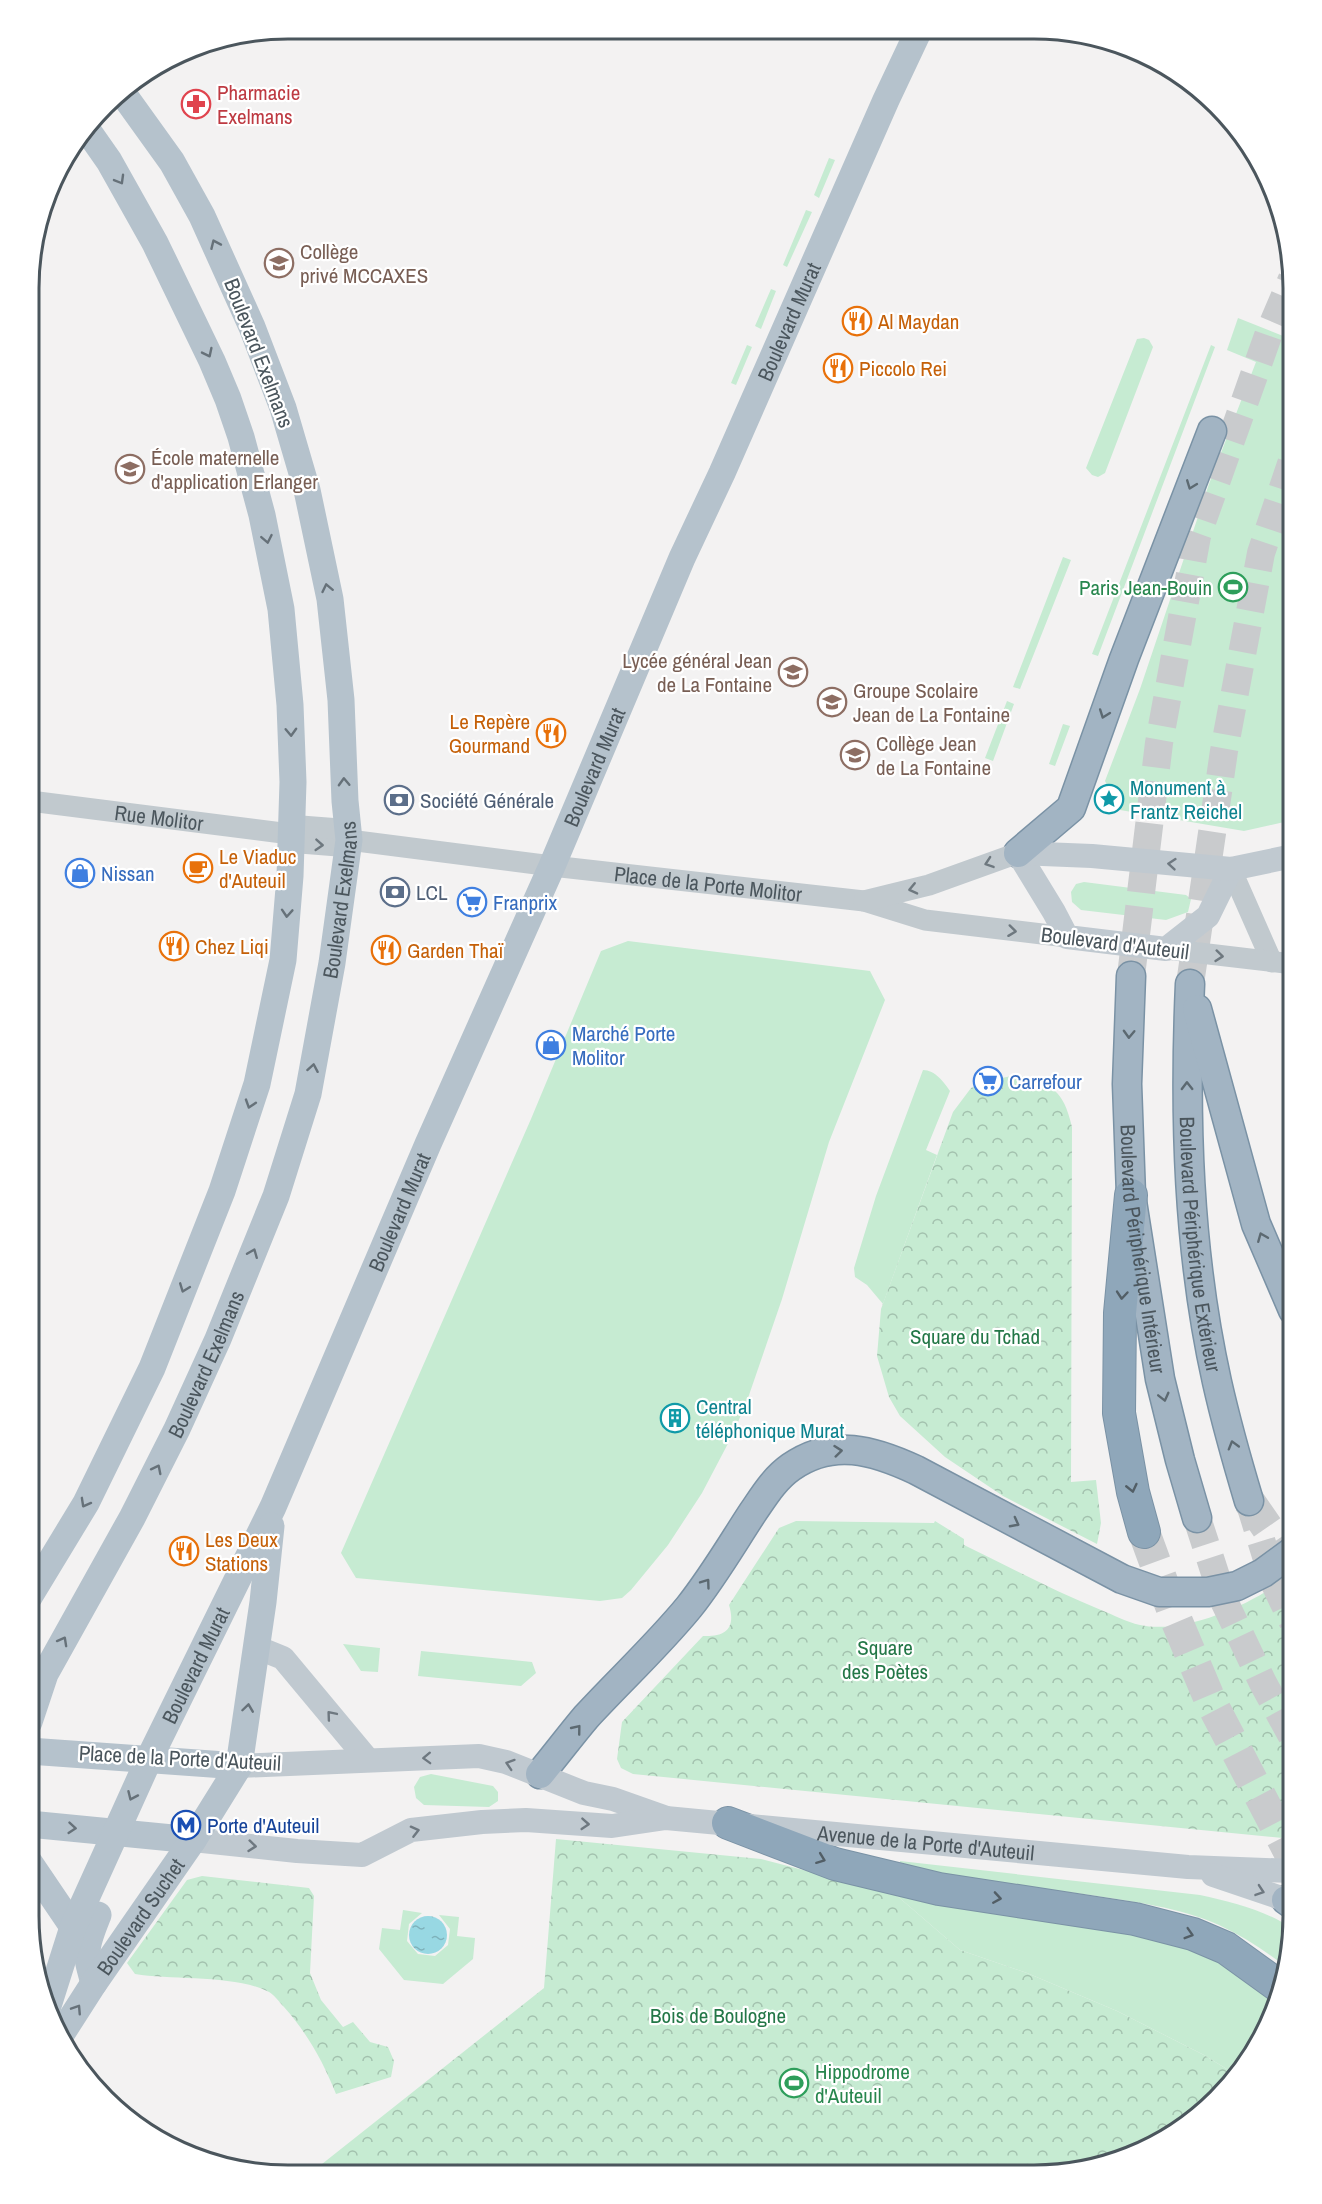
<svg xmlns="http://www.w3.org/2000/svg" width="1322" height="2204" font-family="'Archivo Narrow',sans-serif">
<defs>
<pattern id="park-crowns" width="20" height="18" patternUnits="userSpaceOnUse" patternTransform="scale(1.5)"><rect width="20" height="18" fill="#c6ebd2"/><path d="M2 6a3 3 0 1 1 6 0M12 15a3 3 0 1 1 6 0" fill="none" stroke="#a3c1ae"/></pattern>
<pattern id="water-ripples" width="26" height="14" patternUnits="userSpaceOnUse" patternTransform="scale(1.5)"><rect width="26" height="14" fill="#98d8e3"/><path d="M2 4q2-2 4 0t4 0M15 11q2-2 4 0t4 0" fill="none" stroke="#7eb2bb"/></pattern>
</defs>
<rect width="100%" height="100%" fill="#f3f2f2"/>
<path fill="#c6ebd2" d="M829 158 835 160 819 198 814 195Z
M806 210 812 212 787 267 783 265Z
M771 289 776 291 761 329 755 326Z
M1238 318 1293 340V820L1244 831 1120 810 1105 781 1140 689 1209 484 1256 362 1227 350Z
M1144 338 1149 340 1153 347 1105 473 1098 477 1092 475 1086 468 1137 339Z
M747 345 752 347 736 385 731 383Z
M1211 345 1215 347 1098 656 1092 654Z
M1063 557 1071 560 1020 689 1013 687Z
M1007 701 1014 704 993 761 985 758Z
M1063 724 1070 726 1055 766 1049 764Z
M1084 882 1186 895 1191 899 1188 912 1166 920 1081 910 1072 902 1071 892 1076 884Z
M628 941 870 971 885 1000 829 1142 782 1299 748 1398 733 1434 702 1493 668 1545 631 1590 622 1598 600 1601 356 1578 341 1553 531 1119 601 951Z
M923 1070C935 1070 944 1082 950 1091L926 1150 937 1155 883 1304 867 1285 855 1277 854 1268 876 1196Z
M343 1644 380 1648 378 1672 361 1671Z
M421 1651 532 1662 536 1673 521 1686 418 1676Z
M431 1774 493 1786 498 1792V1801L489 1807 424 1805 416 1798 414 1787 420 1777Z
M900 1861 1200 1895C1232 1902 1265 1910 1293 1929V1934L1285 1966C1264 1950 1243 1936 1219 1925 1179 1907 1134 1902 1090 1895 1027 1886 963 1879 900 1866Z
M895 1894 1122 1929 1200 1948 1278 1998 1274 2015 1238 2076 1204 2055 1117 2011 1027 1973 960 1950Z
M403 1910 422 1913 409 1924 407 1941 418 1954 435 1956 448 1945 450 1929 439 1915 459 1917 457 1936 475 1938 473 1959 443 1984 404 1980 379 1949 382 1928 400 1930Z"/>
<path fill="url(#park-crowns)" d="M1016 1075C1052 1084 1063 1089 1072 1127L1071 1482 1096 1480 1101 1523 1097 1544 1003 1496 945 1457 900 1416 889 1397 877 1356 881 1309 953 1112 971 1088 988 1081Z
M796 1521 934 1523 935 1521 964 1539V1545C1009 1567 1054 1591 1101 1610 1114 1615 1126 1622 1140 1625 1186 1635 1259 1602 1293 1572V1839L633 1774 621 1768 617 1759 622 1722 703 1636C726 1637 736 1628 729 1605L779 1528Z
M556 1839 761 1859 895 1894 960 1950 1027 1973 1117 2011 1204 2055 1238 2076 1192 2122 1133 2156 1035 2175 318 2173 322 2164 544 1988Z
M202 1876 309 1888 314 1896 310 1973 321 2000 343 2027 353 2022 370 2042 388 2047 394 2061 391 2077 336 2094C323 2061 307 2033 284 2007 279 2002 274 1994 267 1991 234 1975 172 1980 135 1974L127 1963 187 1880Z"/>
<path fill="url(#water-ripples)" d="M409 1935a19 19 0 1 1 38 0a19 19 0 1 1-38 0Z"/>
<g fill="none" stroke-linecap="round" stroke-linejoin="round">
<path stroke="#c9cbcd" stroke-width="28" stroke-dasharray="28 14" stroke-linecap="butt" d="M1131 976 1159 743 1197 536 1269 333 1292 279
M1190 984 1224 751 1261 553 1293 458
M1249 1501 1274 1582 1293 1622
M1197 1518 1224 1601 1263 1683 1293 1738"/>
<path stroke="#c9cbcd" stroke-width="32" stroke-dasharray="32 16" stroke-linecap="butt" d="M1249 1501 1293 1565
M1144 1532 1175 1617 1210 1700 1293 1859"/>
<g stroke="#7a92a5" stroke-width="31">
<g id="trunk">
<path d="M1018 853 1071 808 1124 659 1212 431"/>
<path id="s6" d="M1131 976 1127 1084 1131 1195 1160 1379 1180 1460 1197 1518"/>
<path id="s7" d="M1190 984C1184 1117 1188 1252 1217 1382 1226 1422 1237 1461 1249 1501"/>
<path d="M1197 1009 1256 1224 1293 1310"/>
<path d="M540 1774C555 1756 570 1736 586 1717 620 1680 657 1646 689 1607 713 1577 732 1544 753 1512 764 1496 774 1479 791 1467 833 1438 873 1450 916 1470L1122 1579 1159 1592H1208L1237 1586 1263 1573 1293 1551"/>
<path d="M1286 1900 1293 1905"/>
</g>
</g>
<g stroke="#7a92a5" stroke-width="34">
<path id="motorway" d="M1131 1195 1120 1313 1119 1413 1133 1492 1144 1532
M728 1823 835 1864 939 1889 1135 1919 1193 1934 1226 1948 1280 1987"/>
</g>
<g stroke="#c1c9ce" stroke-width="21">
<path id="s1" d="M30 801 290 834 300 843 338 846 349 840 552 866 864 901 925 920 1067 937"/>
<path d="M290 834 301 826 340 829 349 840"/>
<path d="M1231 869 1272 962"/>
<path d="M864 901 929 885 1018 853"/>
<path d="M1166 949 1293 964"/>
</g>
<g stroke="#c0c9d0" stroke-width="24">
<path d="M1018 853 1054 912 1067 937 1166 949 1208 916 1231 869"/>
<path d="M1018 853 1092 856 1231 869 1293 856"/>
<path d="M256 1647 283 1658 368 1760"/>
<path d="M239 1766 479 1756 506 1762 584 1793 613 1799 664 1817"/>
<path id="s2" d="M193 1840 297 1851 362 1855 411 1830 482 1822 526 1820 612 1826 666 1818 1188 1867 1293 1871"/>
<path d="M1213 1875 1293 1902"/>
</g>
<g stroke="#b5c2cc" stroke-width="27">
<path d="M29 1597 86 1503 152 1368 222 1191 257 1084 283 960 290 876 293 782 290 705 281 609 262 515 241 437 228 399 212 361 155 243 109 161 88 131"/>
<path id="s3" d="M29 1722 45 1674 132 1518 177 1429 218 1339 276 1196 308 1094 332 963 349 840 345 801 341 700 330 599 307 490 283 408 252 327 202 216 172 162 121 91"/>
<path d="M29 1751 239 1766"/>
<path d="M29 1824 193 1840"/>
<path d="M29 1862 73 1927"/>
<path d="M94 1983C84 1948 85 1948 98 1915"/>
<path id="s4" d="M47 2009 73 1927 149 1759 273 1507 428 1144 552 866 682 558 722 473 886 100 919 30"/>
<path id="s5" d="M60 2036 94 1983 193 1840 239 1766 263 1602 271 1526"/>
</g>
<use href="#trunk" stroke="#a2b4c3" stroke-width="28"/>
<use href="#motorway" stroke="#8fa7ba" stroke-width="32"/>
</g>
<defs><path id="oneway-chevron" d="M-2-3.5L2.5 0L-2 3.5" fill="none" stroke-width="1.6" stroke-linecap="round" stroke-linejoin="round" transform="scale(1.5)"/></defs>
<g stroke="#667179">
<use href="#oneway-chevron" transform="translate(120 180) rotate(60)"/>
<use href="#oneway-chevron" transform="translate(215 244) rotate(-114)"/>
<use href="#oneway-chevron" transform="translate(208 353) rotate(64)"/>
<use href="#oneway-chevron" transform="translate(267 539) rotate(79)"/>
<use href="#oneway-chevron" transform="translate(327 588) rotate(-102)"/>
<use href="#oneway-chevron" transform="translate(291 732) rotate(88)"/>
<use href="#oneway-chevron" transform="translate(344 782) rotate(-92)"/>
<use href="#oneway-chevron" transform="translate(287 913) rotate(94)"/>
<use href="#oneway-chevron" transform="translate(313 1068) rotate(-80)"/>
<use href="#oneway-chevron" transform="translate(250 1104) rotate(108)"/>
<use href="#oneway-chevron" transform="translate(253 1253) rotate(-68)"/>
<use href="#oneway-chevron" transform="translate(184 1288) rotate(111)"/>
<use href="#oneway-chevron" transform="translate(157 1469) rotate(-63)"/>
<use href="#oneway-chevron" transform="translate(85 1503) rotate(119)"/>
<use href="#oneway-chevron" transform="translate(63 1641) rotate(-61)"/>
<use href="#oneway-chevron" transform="translate(248 1708) rotate(-82)"/>
<use href="#oneway-chevron" transform="translate(132 1796) rotate(114)"/>
<use href="#oneway-chevron" transform="translate(72 1828) rotate(5)"/>
<use href="#oneway-chevron" transform="translate(77 2009) rotate(-57)"/>
</g>
<g stroke="#5c6971">
<use href="#oneway-chevron" transform="translate(1191 485) rotate(111)"/>
<use href="#oneway-chevron" transform="translate(1104 714) rotate(110)"/>
<use href="#oneway-chevron" transform="translate(1129 1034) rotate(92)"/>
<use href="#oneway-chevron" transform="translate(1187 1086) rotate(-91)"/>
<use href="#oneway-chevron" transform="translate(1262 1237) rotate(-112)"/>
<use href="#oneway-chevron" transform="translate(1164 1397) rotate(76)"/>
<use href="#oneway-chevron" transform="translate(1233 1445) rotate(-106)"/>
<use href="#oneway-chevron" transform="translate(838 1451) rotate(-6)"/>
<use href="#oneway-chevron" transform="translate(1015 1523) rotate(28)"/>
<use href="#oneway-chevron" transform="translate(706 1583) rotate(-54)"/>
<use href="#oneway-chevron" transform="translate(577 1729) rotate(-51)"/>
</g>
<g stroke="#6e787f">
<use href="#oneway-chevron" transform="translate(319 845) rotate(4)"/>
<use href="#oneway-chevron" transform="translate(989 863) rotate(161)"/>
<use href="#oneway-chevron" transform="translate(913 889) rotate(167)"/>
<use href="#oneway-chevron" transform="translate(1012 931) rotate(7)"/>
<use href="#oneway-chevron" transform="translate(1219 956) rotate(6)"/>
</g>
<g stroke="#6e7880">
<use href="#oneway-chevron" transform="translate(1172 864) rotate(-175)"/>
<use href="#oneway-chevron" transform="translate(331 1715) rotate(-130)"/>
<use href="#oneway-chevron" transform="translate(427 1758) rotate(178)"/>
<use href="#oneway-chevron" transform="translate(510 1764) rotate(-162)"/>
<use href="#oneway-chevron" transform="translate(585 1824) rotate(4)"/>
<use href="#oneway-chevron" transform="translate(415 1831) rotate(-14)"/>
<use href="#oneway-chevron" transform="translate(252 1846) rotate(6)"/>
<use href="#oneway-chevron" transform="translate(1260 1891) rotate(19)"/>
</g>
<g stroke="#525e66">
<use href="#oneway-chevron" transform="translate(1122 1295) rotate(95)"/>
<use href="#oneway-chevron" transform="translate(1132 1488) rotate(77)"/>
<use href="#oneway-chevron" transform="translate(821 1859) rotate(21)"/>
<use href="#oneway-chevron" transform="translate(997 1898) rotate(9)"/>
<use href="#oneway-chevron" transform="translate(1189 1934) rotate(17)"/>
</g>
<defs>
<g id="pharmacy-ring" transform="scale(1.5)"><circle r="9.5" fill="#fff" stroke="#e0444e" stroke-width="1.5"/><path d="M-2-6h4v4h4v4h-4v4h-4v-4h-4v-4h4Z" fill="#e0444e"/></g>
<g id="school-ring" transform="scale(1.5)"><circle r="9.5" fill="#fff" stroke="#8d6e63" stroke-width="1.5"/><path d="M0-5L7-2L0 1L-7-2ZM-4 1L0 2.5L4 1V4Q0 6-4 4Z" fill="#8d6e63"/></g>
<g id="restaurant-ring" transform="scale(1.5)"><circle r="9.5" fill="#fff" stroke="#e8710a" stroke-width="1.5"/><path d="M-5-6h1v4h1v-4h1v4h1v-4h1v5L-1.5 .5V6h-2V.5L-5-1ZM5-6V6H3V1.5H1.5Q1.5-4 5-6Z" fill="#e8710a"/></g>
<g id="stadium-ring" transform="scale(1.5)"><circle r="9.5" fill="#fff" stroke="#2e9e5b" stroke-width="1.5"/><path d="M0-5a6.5 5 0 1 0 0 10a6.5 5 0 1 0 0-10ZM-3.5-1.8h7v3.6h-7Z" fill="#2e9e5b"/></g>
<g id="sight-ring" transform="scale(1.5)"><circle r="9.5" fill="#fff" stroke="#0f9aa8" stroke-width="1.5"/><path d="M0-6L1.8-2.2L6-1.7L2.9 1.2L3.7 5.4L0 3.3L-3.7 5.4L-2.9 1.2L-6-1.7L-1.8-2.2Z" fill="#0f9aa8"/></g>
<g id="bank-ring" transform="scale(1.5)"><circle r="9.5" fill="#fff" stroke="#5c6f8a" stroke-width="1.5"/><path d="M-6-4H6V4H-6ZM0-2.3a2.3 2.3 0 1 0 0 4.6a2.3 2.3 0 1 0 0-4.6Z" fill="#5c6f8a"/></g>
<g id="cafe-ring" transform="scale(1.5)"><circle r="9.5" fill="#fff" stroke="#e8710a" stroke-width="1.5"/><path d="M-5.5-4.5H6V0H3Q3 3.5 0 3.5H-2.5Q-5.5 3.5-5.5 0ZM3-3.2v2h1.7v-2ZM-6 4.5H4V6H-6Z" fill="#e8710a"/></g>
<g id="shop-ring" transform="scale(1.5)"><circle r="9.5" fill="#fff" stroke="#3f7fe0" stroke-width="1.5"/><path d="M-5-2.5h2.3a2.7 3.5 0 0 1 5.4 0H5L5.5 6h-11ZM-1.5-2.5h3a1.5 2.3 0 0 0-3 0Z" fill="#3f7fe0"/></g>
<g id="supermarket-ring" transform="scale(1.5)"><circle r="9.5" fill="#fff" stroke="#3f7fe0" stroke-width="1.5"/><path d="M-6-5.5h2.5l.6 2H6L4.5 2H-2.5L-4.4-4H-6ZM-1.5 3.2a1.3 1.3 0 1 0 .1 0ZM3 3.2a1.3 1.3 0 1 0 .1 0Z" fill="#3f7fe0"/></g>
<g id="building-ring" transform="scale(1.5)"><circle r="9.5" fill="#fff" stroke="#0f9aa8" stroke-width="1.5"/><path d="M-4-6H4V6H1V3H-1V6H-4ZM-2.5-4.3h1.7v1.8h-1.7ZM.8-4.3h1.7v1.8H.8ZM-2.5-1h1.7V.8h-1.7ZM.8-1h1.7V.8H.8Z" fill="#0f9aa8"/></g>
<g id="metro-ring" transform="scale(1.5)"><circle r="9.5" fill="#fff" stroke="#1a4fb4" stroke-width="1.5"/><path d="M-5.5 5V-5H-3L0 0L3-5H5.5V5H3V-.5L0 4L-3-.5V5Z" fill="#1a4fb4"/></g>
</defs>
<g fill-rule="evenodd">
<use href="#pharmacy-ring" x="196" y="104"/>
<use href="#school-ring" x="279" y="263"/>
<use href="#restaurant-ring" x="857" y="321"/>
<use href="#restaurant-ring" x="838" y="368"/>
<use href="#school-ring" x="130" y="469"/>
<use href="#stadium-ring" x="1233" y="587"/>
<use href="#school-ring" x="793" y="672"/>
<use href="#school-ring" x="832" y="702"/>
<use href="#restaurant-ring" x="551" y="733"/>
<use href="#school-ring" x="855" y="755"/>
<use href="#sight-ring" x="1109" y="799"/>
<use href="#bank-ring" x="399" y="800"/>
<use href="#cafe-ring" x="198" y="868"/>
<use href="#shop-ring" x="80" y="873"/>
<use href="#bank-ring" x="395" y="892"/>
<use href="#supermarket-ring" x="472" y="902"/>
<use href="#restaurant-ring" x="174" y="946"/>
<use href="#restaurant-ring" x="386" y="950"/>
<use href="#shop-ring" x="551" y="1045"/>
<use href="#supermarket-ring" x="988" y="1081"/>
<use href="#building-ring" x="675" y="1418"/>
<use href="#restaurant-ring" x="184" y="1551"/>
<use href="#metro-ring" x="186" y="1825"/>
<use href="#stadium-ring" x="794" y="2083"/>
</g>
<g text-anchor="middle" dominant-baseline="central" stroke-width="4.5" stroke-linejoin="round" paint-order="stroke">
<g font-size="21" fill="#be3a42" stroke="#fff" text-anchor="start">
<text x="217" y="92">Pharmacie<tspan x="217" dy="24">Exelmans</tspan></text>
</g>
<g font-size="21" fill="#785e54" stroke="#fff" text-anchor="start">
<text x="300" y="251">Collège<tspan x="300" dy="24">privé MCCAXES</tspan></text>
<text x="151" y="457">École maternelle<tspan x="151" dy="24">d'application Erlanger</tspan></text>
<text x="772" y="660" text-anchor="end">Lycée général Jean<tspan x="772" dy="24">de La Fontaine</tspan></text>
<text x="853" y="690">Groupe Scolaire<tspan x="853" dy="24">Jean de La Fontaine</tspan></text>
<text x="876" y="743">Collège Jean<tspan x="876" dy="24">de La Fontaine</tspan></text>
</g>
<g font-size="21" fill="#c56008" stroke="#fff" text-anchor="start">
<text x="878" y="321">Al Maydan</text>
<text x="859" y="368">Piccolo Rei</text>
<text x="530" y="721" text-anchor="end">Le Repère<tspan x="530" dy="24">Gourmand</tspan></text>
<text x="219" y="856">Le Viaduc<tspan x="219" dy="24">d'Auteuil</tspan></text>
<text x="195" y="946">Chez Liqi</text>
<text x="407" y="950">Garden Thaï</text>
<text x="205" y="1539">Les Deux<tspan x="205" dy="24">Stations</tspan></text>
</g>
<g font-size="21" fill="#4b565d" stroke="#fff">
<text stroke="none"><textPath href="#s4" startOffset="1844">Boulevard Murat</textPath></text>
<text transform="translate(259 353) rotate(69)">Boulevard Exelmans</text>
<text stroke="none"><textPath href="#s4" startOffset="1358">Boulevard Murat</textPath></text>
<text stroke="none"><textPath href="#s1" startOffset="130">Rue Molitor</textPath></text>
<text stroke="none"><textPath href="#s1" startOffset="688">Place de la Porte Molitor</textPath></text>
<text stroke="none"><textPath href="#s3" startOffset="886">Boulevard Exelmans</textPath></text>
<text transform="translate(1115 943) rotate(7)">Boulevard d'Auteuil</text>
<text stroke="none"><textPath href="#s4" startOffset="872">Boulevard Murat</textPath></text>
<text stroke="none"><textPath href="#s7" startOffset="261">Boulevard Périphérique Extérieur</textPath></text>
<text stroke="none"><textPath href="#s6" startOffset="274">Boulevard Périphérique Intérieur</textPath></text>
<text stroke="none"><textPath href="#s3" startOffset="400">Boulevard Exelmans</textPath></text>
<text stroke="none"><textPath href="#s4" startOffset="375">Boulevard Murat</textPath></text>
<text transform="translate(180 1758) rotate(3)">Place de la Porte d'Auteuil</text>
<text stroke="none"><textPath href="#s2" startOffset="742">Avenue de la Porte d'Auteuil</textPath></text>
<text stroke="none"><textPath href="#s5" startOffset="144">Boulevard Suchet</textPath></text>
</g>
<g font-size="21" fill="#27864d" stroke="#fff" text-anchor="end">
<text x="1212" y="587">Paris Jean-Bouin</text>
<text x="815" y="2071" text-anchor="start">Hippodrome<tspan x="815" dy="24">d'Auteuil</tspan></text>
</g>
<g font-size="21" fill="#0d838f" stroke="#fff" text-anchor="start">
<text x="1130" y="787">Monument à<tspan x="1130" dy="24">Frantz Reichel</tspan></text>
<text x="696" y="1406">Central<tspan x="696" dy="24">téléphonique Murat</tspan></text>
</g>
<g font-size="21" fill="#4e5e75" stroke="#fff" text-anchor="start">
<text x="420" y="800">Société Générale</text>
<text x="416" y="892">LCL</text>
</g>
<g font-size="21" fill="#366cbe" stroke="#fff" text-anchor="start">
<text x="101" y="873">Nissan</text>
<text x="493" y="902">Franprix</text>
<text x="572" y="1033">Marché Porte<tspan x="572" dy="24">Molitor</tspan></text>
<text x="1009" y="1081">Carrefour</text>
</g>
<g font-size="21" fill="#237747" stroke="#fff">
<text x="975" y="1336">Square du Tchad</text>
<text x="885" y="1647">Square<tspan x="885" dy="24">des Poètes</tspan></text>
<text x="718" y="2015">Bois de Boulogne</text>
</g>
<g font-size="21" fill="#164399" stroke="#fff" text-anchor="start">
<text x="207" y="1825">Porte d'Auteuil</text>
</g>
</g>
<path d="M0 0H1322V2204H0ZM288 39H1034A249 249 0 0 1 1283 288V1916A249 249 0 0 1 1034 2165H288A249 249 0 0 1 39 1916V288A249 249 0 0 1 288 39Z" fill="#fff" fill-rule="evenodd"/>
<path fill="none" stroke="#4b565d" stroke-width="3" d="M288 39H1034A249 249 0 0 1 1283 288V1916A249 249 0 0 1 1034 2165H288A249 249 0 0 1 39 1916V288A249 249 0 0 1 288 39Z"/>
</svg>
